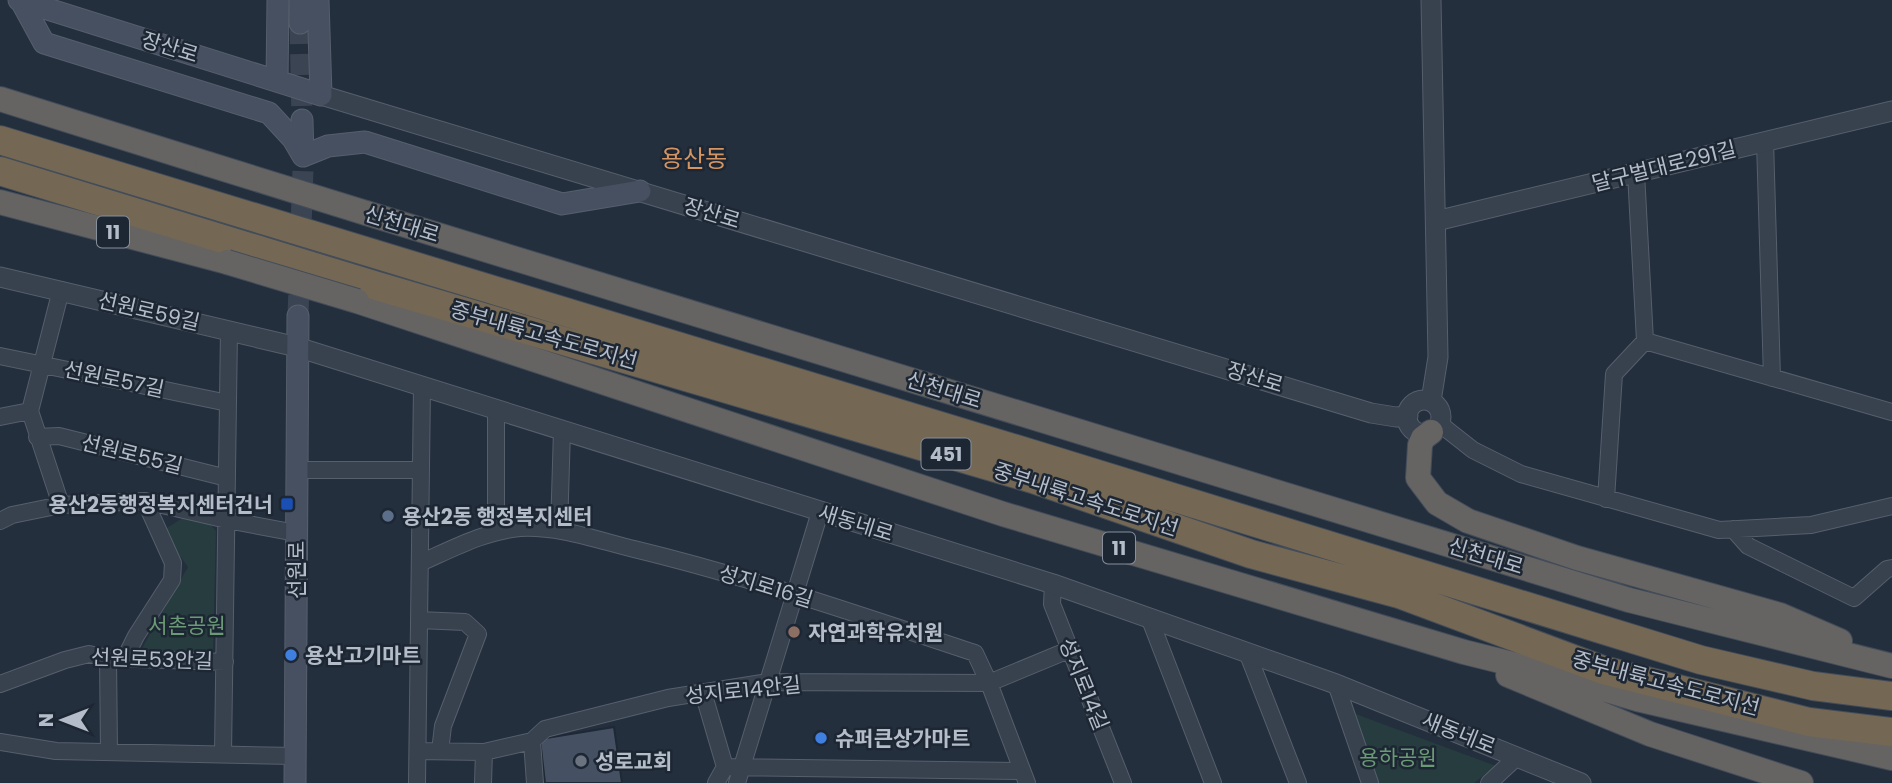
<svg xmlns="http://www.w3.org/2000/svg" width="1892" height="783" font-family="Poppins,'Noto Sans KR',sans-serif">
<rect width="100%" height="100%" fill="#242f3e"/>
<path fill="#263c3f" d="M197 509 216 531 213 653 141 650 188 567 162 531Z
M1353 713 1496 766 1474 783H1379Z"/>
<path fill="#455162" stroke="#1f2835" stroke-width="2" d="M614 727 622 783H545L540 739Z"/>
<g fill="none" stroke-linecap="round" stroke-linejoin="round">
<path stroke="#3a4453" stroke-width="21" stroke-dasharray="21 10" stroke-linecap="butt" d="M300 23 302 120
M298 316 303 169"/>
<g stroke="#565f6c" stroke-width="18">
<path id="minor" d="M1765 141 1772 378
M1636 173 1645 341
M0 356 228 403
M496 409V531
M0 417 30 411
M1440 424 1473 450 1521 474 1719 530 1811 525 1892 506
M37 437 59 436 227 478
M297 470H421
M1606 499 1614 374 1645 341 1892 412
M61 505 30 411 61 290
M0 521 12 515 61 505 145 501 227 520 296 533
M1733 529 1748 546 1854 598 1887 569 1892 568
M559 530 562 430
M420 563C452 549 485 531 520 528 559 526 597 540 634 549 750 577 862 616 975 653L989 683 1027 783
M1053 584 1052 604 1123 783
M1149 617 1213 783
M419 620 465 622 478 634 443 726 440 751
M1247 652 1298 783
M108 658 109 752
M125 658 136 636 172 580 173 563 145 501
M0 684 65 660 89 654 108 658 225 662
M1336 684 1370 783
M703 692 725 767
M532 741 535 783
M0 742 56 751 295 756
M418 751 484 752 532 741 545 729 668 698 768 682 989 683 1071 649
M223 754 229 330
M417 783 422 386
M483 783 484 752
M716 783 725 767 1022 771
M737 783 820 512
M1489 783 1517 757"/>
</g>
<g stroke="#565f6c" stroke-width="21">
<path id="tertiary" d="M321 95 1371 413 1396 417 1408 416
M1436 221 1892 111
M0 277 297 347 1053 584 1336 684 1581 783
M1407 417a17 17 0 1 1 34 0a17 17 0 1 1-34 0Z
M1431 401 1438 357 1431 0"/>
</g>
<g stroke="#565f6c" stroke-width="23">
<path id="secondary" d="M19 0 321 95 318 0
M300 0V23
M21 1 44 43 269 113 293 139 303 156 328 146 365 142 562 204 640 191
M277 81 278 0
M302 120 303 156
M295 783 298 316"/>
</g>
<g stroke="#434c59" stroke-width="26">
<path id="trunk" d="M0 99 208 164
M0 202 227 262
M366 213 1629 600 1892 666
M357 301 1003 514 1464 652 1549 673 1637 699 1892 758
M1431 432 1423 438 1420 445 1418 478 1437 503 1468 521 1577 558 1780 615 1840 641
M1508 675 1650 734 1801 783"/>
</g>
<g stroke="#434c59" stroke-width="30">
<path id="motorway" d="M0 140 1039 456 1701 660 1813 686 1892 696
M0 171 377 286 1033 479 1251 554 1399 594 1603 670 1809 722 1892 732"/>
</g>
<use href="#minor" stroke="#38414e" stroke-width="16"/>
<use href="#tertiary" stroke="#38414e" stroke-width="19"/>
<use href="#secondary" stroke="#465061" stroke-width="21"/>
<use href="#trunk" stroke="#656462" stroke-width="24"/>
<use href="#motorway" stroke="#746855" stroke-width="28"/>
<g stroke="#434c59" stroke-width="26" stroke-linecap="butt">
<path id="trunk-bridge" d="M208 164 366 213
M227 262 357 301"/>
</g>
<use href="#trunk-bridge" stroke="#656462" stroke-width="24"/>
</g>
<rect fill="#1a4fb4" stroke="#1d2633" stroke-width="2.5" x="280" y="497" width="14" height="14" rx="3.5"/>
<circle fill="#5c6f8a" stroke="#1d2633" stroke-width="2.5" cx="388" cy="516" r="7"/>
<circle fill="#8d6e63" stroke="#1d2633" stroke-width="2.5" cx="794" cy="632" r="7"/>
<g fill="#3f7fe0" stroke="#1d2633" stroke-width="2.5">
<circle cx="291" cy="655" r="7"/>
<circle cx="821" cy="738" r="7"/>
</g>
<circle fill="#6b7280" stroke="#1d2633" stroke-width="2.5" cx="581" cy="761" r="7"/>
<g text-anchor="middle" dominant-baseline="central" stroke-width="5" stroke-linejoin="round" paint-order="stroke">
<g fill="#1d2633" stroke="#878f9c" stroke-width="2">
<rect x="97" y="216.5" width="32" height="31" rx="5"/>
<rect x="921.5" y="438.5" width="49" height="31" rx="5"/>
<rect x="1103" y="532.5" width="32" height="31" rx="5"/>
</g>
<g font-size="19" font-weight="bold" fill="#b4bcc9">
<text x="113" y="232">11</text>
<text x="946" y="454">451</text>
<text x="1119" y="548">11</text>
</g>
<g font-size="21" fill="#b4bcc9" stroke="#1d2633">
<text transform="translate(170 47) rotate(17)">장산로</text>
<text transform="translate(1664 166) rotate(-14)">달구벌대로291길</text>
<text transform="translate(712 213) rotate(17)">장산로</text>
<text transform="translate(402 224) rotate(17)">신천대로</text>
<text transform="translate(149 311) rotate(13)">선원로59길</text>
<text transform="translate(544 335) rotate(16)">중부내륙고속도로지선</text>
<text transform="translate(1255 377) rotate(17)">장산로</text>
<text transform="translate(114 379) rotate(12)">선원로57길</text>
<text transform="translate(944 390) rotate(17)">신천대로</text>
<text transform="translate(132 454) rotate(14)">선원로55길</text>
<text transform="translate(1086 499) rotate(18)">중부내륙고속도로지선</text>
<text transform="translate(856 523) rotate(17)">새동네로</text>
<text transform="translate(1486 556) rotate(17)">신천대로</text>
<text transform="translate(296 570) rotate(-90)">선원로</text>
<text transform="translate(766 586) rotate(17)">성지로16길</text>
<text transform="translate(152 659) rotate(2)">선원로53안길</text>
<text transform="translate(1666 683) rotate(15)">중부내륙고속도로지선</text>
<text transform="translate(1084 684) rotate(68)">성지로14길</text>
<text transform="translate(743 690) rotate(-6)">성지로14안길</text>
<text transform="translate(1459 733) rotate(22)">새동네로</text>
</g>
<g font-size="21" font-weight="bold" fill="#b4bcc9" stroke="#1d2633" text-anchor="start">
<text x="273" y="504" text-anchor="end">용산2동행정복지센터건너</text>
<text x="402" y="516">용산2동 행정복지센터</text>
<text x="808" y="632">자연과학유치원</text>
<text x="305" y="655">용산고기마트</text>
<text x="835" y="738">슈퍼큰상가마트</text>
<text x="595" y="761">성로교회</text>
</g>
<g font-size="21" fill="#6b9a76" stroke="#1d2633">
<text x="187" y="625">서촌공원</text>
<text x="1398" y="757">용하공원</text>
</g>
<g font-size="24" fill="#d59563" stroke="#1d2633">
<text x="694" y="158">용산동</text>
</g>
</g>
<g transform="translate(63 720) rotate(270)" stroke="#1d2633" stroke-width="5" paint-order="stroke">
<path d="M0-5L12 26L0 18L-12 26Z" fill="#b4bcc9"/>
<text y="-10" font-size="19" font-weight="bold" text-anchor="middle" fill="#b4bcc9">N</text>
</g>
</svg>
